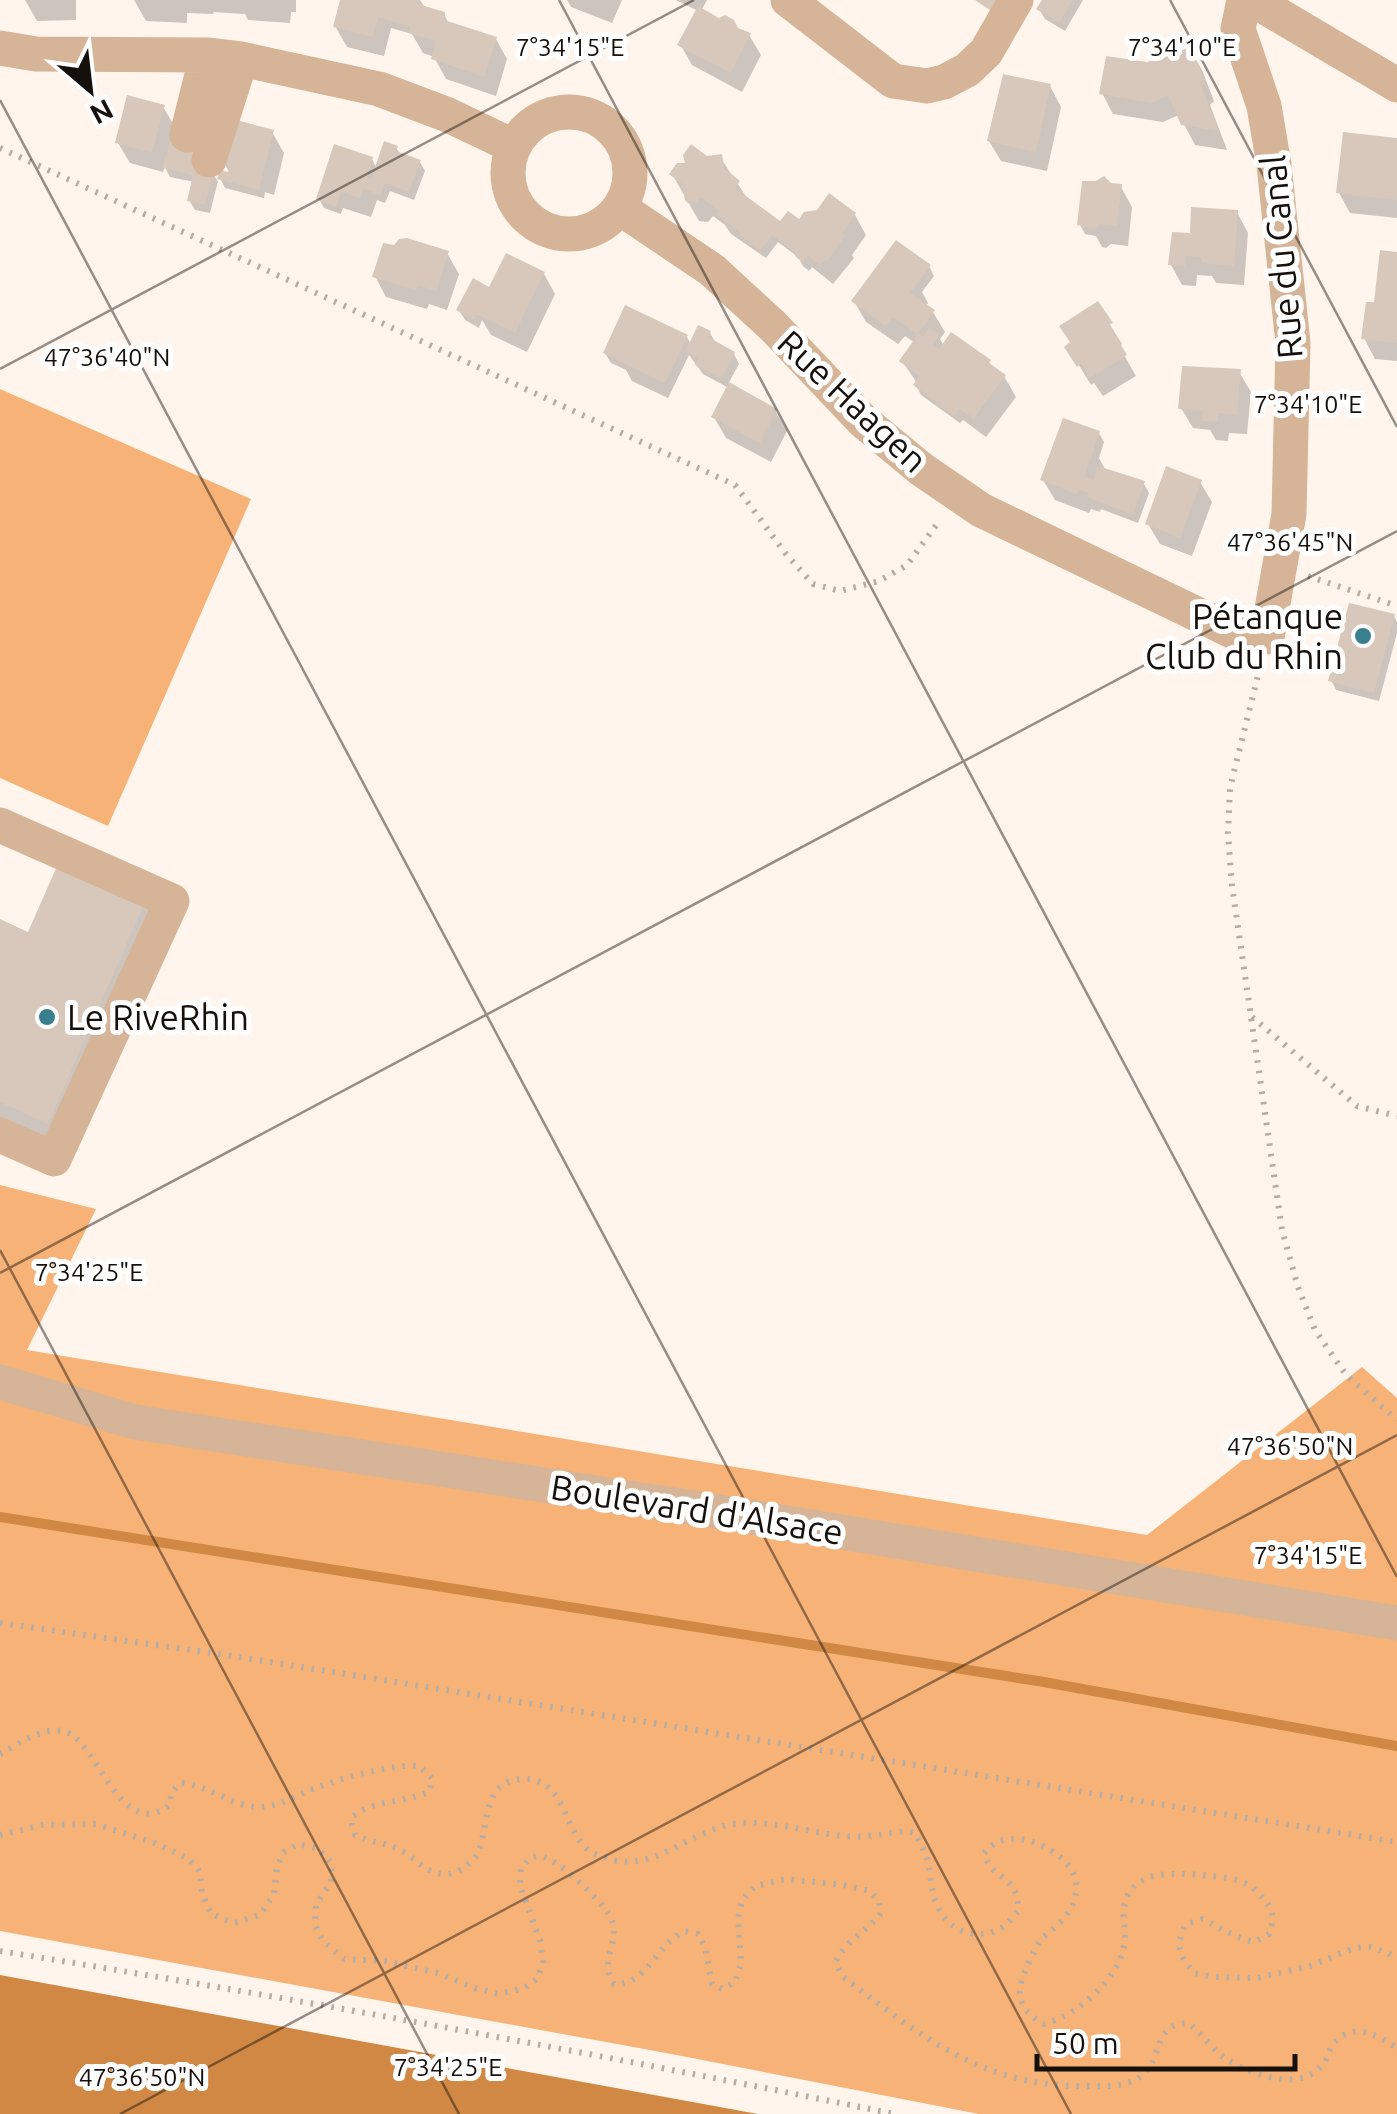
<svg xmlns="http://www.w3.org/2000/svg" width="1397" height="2114" font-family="Ubuntu,sans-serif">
<rect width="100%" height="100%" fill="#fff5ed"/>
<path fill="#f7b377" d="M0 389 251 499 108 826 0 778Z
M0 1185 96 1209 27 1350 1147 1535 1362 1367 1397 1398V2114H979L666 2053 0 1931Z"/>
<path fill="#d08844" d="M0 1975 758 2114H0Z"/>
<path fill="#0003" d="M25 0H76V20L37 21Z
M134 0H296V12H291L290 23 248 20 245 14 213 12 214 14 187 13V23L146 21Z
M343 0H420L424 6 444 14 449 24 496 39 507 59 496 96 446 79 434 57 423 53 412 34 391 28 384 56 347 47 335 26Z
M567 0H622L612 23 571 7Z
M676 0H707L701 11 749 35 761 55 742 92 692 65 680 44 698 11Z
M1045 0H1083L1065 31 1045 19 1039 9Z
M1190 50 1202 70 1214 101 1210 105 1227 150 1195 145 1179 115 1163 122 1113 114 1102 93 1147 64Z
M1050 86 1061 107 1047 171 1001 161 989 141Z
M163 107 175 127 218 181 210 213 195 210 189 200 194 182 170 177 165 167 163 172 130 163 118 143Z
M272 132 284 153 274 195 265 192 264 198 225 188 220 178 232 176 224 163Z
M1397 140V218L1350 213 1339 193Z
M396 148 400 154 420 162 425 171 414 200 390 191 385 203 377 200 371 217 343 208 341 214 324 208 319 199 372 159 377 169Z
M720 157 749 201 781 225 855 215 866 235 852 255 854 258 833 284 812 267 809 271 803 266 798 257 778 242 766 258 731 234 725 225 713 216 708 222 699 221 672 174 707 159Z
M1110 186 1121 187 1132 207 1128 246 1111 244 1106 248 1102 247 1096 236 1085 234 1080 225Z
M1237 212 1248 233 1244 285 1216 283 1212 276 1197 275 1196 286 1182 285 1171 265 1192 236Z
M447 253 459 274 447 310 429 304 427 309 386 297 375 276Z
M1397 254V361L1375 359 1364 338Z
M929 266 934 276 922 292 928 303 926 307 933 312 945 332 940 339 944 346 989 362 993 369 1004 376 1016 397 986 437 963 420 960 423 921 395 916 385 917 383 902 361 915 343 905 336 898 344 866 322 854 301Z
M544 274 555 294 527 352 491 335 482 320 479 328 465 320 459 310Z
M1097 304 1122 344 1119 346 1136 376 1103 396 1094 383 1091 385 1068 347Z
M710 333 715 342 734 354 739 364 728 384 775 411 787 431 771 462 726 438 714 417 729 388 703 374 689 355 668 398 632 381 626 370 611 363 605 353 687 337 691 345Z
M1239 372 1251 392 1247 434 1229 433 1228 441 1216 440 1210 430 1193 428 1181 408Z
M1099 433 1104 442 1099 458 1106 471 1144 484 1149 493 1138 523 1101 509 1100 512 1091 509 1089 513 1055 500 1043 480Z
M1200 482 1212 502 1192 556 1160 544 1148 524Z
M1394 616 1397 622V633L1379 701 1336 690 1331 680Z
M145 899 168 939 71 1162 0 1131V922L29 935Z"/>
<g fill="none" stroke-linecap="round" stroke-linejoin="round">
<path stroke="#d08844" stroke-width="10" d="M0 1517 1044 1682 1397 1746"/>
</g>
<path fill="#d8c8bb" d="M340 0H419L417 4 445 12 444 20 497 37 484 77 431 59 436 41 408 33 410 27 378 17 373 37 333 27Z
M975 0H1001L993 12Z
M1042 0H1073L1059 23 1036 9Z
M698 6 719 18 725 15 734 20 738 28 751 33 731 73 677 45Z
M1191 47 1204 80 1200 83 1219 131 1181 125 1168 95 1151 103 1099 94 1106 56 1147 62Z
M1003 74 1051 84 1036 152 987 141Z
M127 95 165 105 152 153 115 143Z
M233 119 274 130 259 190 217 179 220 170 228 172 230 166 222 164Z
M1343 132 1397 138V200L1336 193Z
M171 139 200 146 214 170 205 205 187 201 193 175 162 168Z
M384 141 398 146 396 151 421 160 409 192 385 183 380 195 364 189 360 198 341 192 336 207 316 199 334 144 373 157 367 178 371 179Z
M691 144 707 156 722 154 724 168 740 181 735 188 780 221 788 211 799 219 804 212 817 210 829 193 856 213 842 234 845 236 827 261 825 260 821 266 808 256 803 263 795 256 797 253 772 235 760 250 739 235 741 233 716 214 719 211 700 197 697 202 688 203 685 200 682 184 669 174 677 163H685L683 155Z
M1104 176 1111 183 1122 184 1117 226 1099 224 1094 229 1077 225 1082 181H1096Z
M1191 207 1238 210 1234 266 1202 263 1201 257 1186 256 1185 266 1168 265 1172 232 1190 233Z
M407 238 449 251 436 291 418 285 416 290 372 277 383 243 394 245 399 239Z
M896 240 931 265 910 293 935 310 918 334 892 317 886 326 851 301Z
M1380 250 1397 252V343L1361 339 1366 302H1374Z
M506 253 545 272 515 333 476 314 474 320 456 310 473 278 489 287Z
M1098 301 1113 323 1109 325 1127 355 1090 378 1081 364 1077 367 1064 347 1070 342 1059 326Z
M625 305 688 335 665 383 603 353Z
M698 325 711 331 708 337 735 352 721 379 695 365 698 358 685 352Z
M929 327 940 335 933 345 939 349 951 332 991 360 989 363 1006 375 974 418 959 409 954 416 913 385 919 376 899 361 918 334 923 337Z
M1182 366 1241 369 1237 415 1218 413V422L1202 421 1203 411 1178 409Z
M729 382 777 409 760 443 711 417Z
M1063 418 1100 431 1085 476 1093 480 1098 466 1145 481 1133 515 1087 497 1089 493 1079 490 1077 494 1040 480Z
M1166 466 1202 480 1180 538 1145 524Z
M1349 603 1395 614 1374 693 1328 681Z
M61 857 147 897 48 1124 0 1102V919L28 932Z"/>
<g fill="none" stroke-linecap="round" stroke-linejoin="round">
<path stroke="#b4aca5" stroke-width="6" stroke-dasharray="2.5 8" stroke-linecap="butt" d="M0 148 735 485 786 554 813 584 840 591 879 581 907 565 940 520
M1308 576 1397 606
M1260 667 1230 788 1228 833 1232 886 1282 1230 1298 1287 1315 1330 1346 1375 1397 1420
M1252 1017 1357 1106 1397 1116
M0 1623 226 1655 1397 1842
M0 1754C19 1744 44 1725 66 1732 97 1742 121 1843 170 1805L171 1794 180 1783C208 1784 235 1809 262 1807 279 1806 297 1795 313 1789 341 1778 390 1764 419 1766L432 1778 430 1791C405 1804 375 1798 352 1817V1825L355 1835C371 1843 384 1842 398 1849 412 1855 422 1869 437 1873 444 1875 452 1874 458 1871 467 1866 475 1860 479 1850 489 1824 482 1781 522 1779 567 1777 562 1832 591 1852 596 1855 607 1858 612 1860 658 1870 691 1830 734 1824 780 1818 824 1840 869 1836 886 1835 898 1829 914 1833 920 1842 925 1852 928 1862 931 1878 931 1895 939 1909 951 1933 978 1941 1001 1928 1007 1924 1013 1917 1018 1911 1020 1874 991 1881 984 1853 994 1842 1003 1838 1018 1839 1034 1840 1048 1847 1060 1857 1081 1874 1081 1898 1064 1918 1058 1926 1048 1932 1042 1939 1037 1945 1034 1953 1030 1960 1016 1989 1013 2007 1044 2024 1076 2016 1118 1980 1124 1946 1127 1933 1122 1920 1124 1907 1131 1869 1172 1873 1201 1875 1217 1877 1240 1877 1253 1888 1270 1904 1277 1911 1269 1934L1254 1942C1234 1937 1221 1928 1202 1919L1185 1925C1175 1947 1179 1954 1194 1973L1214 1977 1257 1978 1310 1966 1354 1948 1370 1947 1386 1952 1397 1959
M0 1835 42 1825 96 1824 152 1842 188 1858 200 1872 202 1893 211 1914 234 1923 260 1915 274 1894 277 1867 284 1852 298 1844 319 1849 332 1863 331 1882 316 1904 315 1924 322 1940 344 1959 385 1961 437 1973 475 1988 499 1994 524 1988 538 1978 543 1961 540 1941 520 1885 521 1868C527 1862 530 1856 540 1856 555 1856 603 1902 610 1916 623 1944 597 1958 614 1984 637 1986 651 1962 665 1946 670 1940 677 1936 684 1931L698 1934 705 1947 712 1984 722 1989 735 1982 741 1963 738 1918 742 1900 755 1886 786 1879 843 1885 869 1891 879 1901 881 1913C868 1931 846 1940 836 1961L841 1975C916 2033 982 2087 1082 2086 1100 2086 1119 2088 1135 2080 1167 2063 1148 2025 1188 2023 1203 2034 1213 2051 1228 2060 1253 2075 1301 2093 1323 2064 1328 2058 1329 2050 1334 2043 1354 2021 1377 2035 1397 2048
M0 1951C300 1999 598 2054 895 2114"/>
<path stroke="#d5b497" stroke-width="35" d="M788 0 893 81 927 86 944 82 967 70 986 52 1016 0
M1253 0 1397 85
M0 48 36 54 207 55 241 59 379 89 448 115 513 146
M508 173a61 61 0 1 1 122 0a61 61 0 1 1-122 0Z
M187 135 207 55
M209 160 241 59
M620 208 712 270 773 326 863 421 921 469 981 510 1234 632 1267 637 1289 514 1293 343 1274 165 1264 106 1238 29 1244 0
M0 825 172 901 54 1159 0 1135
M0 1382 135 1422 713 1511 1397 1623"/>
</g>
<path fill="none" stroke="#15100b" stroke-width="2.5" stroke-opacity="0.45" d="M559 0 1397 1577M1170 0 1397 427M0 100 1071 2114M0 369 694 0M0 1250 459 2114M0 1273 1397 531M120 2114 1397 1435"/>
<g fill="#3a7f8d" stroke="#fff" stroke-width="4">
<circle cx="1363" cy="636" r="10"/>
<circle cx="47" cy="1017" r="10"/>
</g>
<g text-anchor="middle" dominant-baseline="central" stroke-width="10" stroke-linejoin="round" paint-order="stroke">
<g font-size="35" fill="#15100b" stroke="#fff">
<text transform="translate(1281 257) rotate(-95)">Rue du Canal</text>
<text transform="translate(853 401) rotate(43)">Rue Haagen</text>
<text transform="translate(697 1509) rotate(9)">Boulevard d'Alsace</text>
</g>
<g font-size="35" fill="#15100b" stroke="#fff" text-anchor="end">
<text x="1343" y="616">Pétanque<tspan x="1343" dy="40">Club du Rhin</tspan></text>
<text x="67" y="1017" text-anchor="start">Le RiveRhin</text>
</g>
</g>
<g font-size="25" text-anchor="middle" fill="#15100b" stroke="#fff" stroke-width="10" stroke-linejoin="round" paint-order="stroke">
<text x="1182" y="56">7°34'10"E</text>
<text x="570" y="56">7°34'15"E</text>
<text x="107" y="366">47°36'40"N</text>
<text x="1308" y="413">7°34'10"E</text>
<text x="1290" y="551">47°36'45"N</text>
<text x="89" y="1281">7°34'25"E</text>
<text x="1290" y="1455">47°36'50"N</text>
<text x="1308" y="1564">7°34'15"E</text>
<text x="448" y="2076">7°34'25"E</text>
<text x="142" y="2086">47°36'50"N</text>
</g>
<g transform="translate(90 90) rotate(152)" stroke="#ffffff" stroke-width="8" paint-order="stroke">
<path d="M0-8L18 38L0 25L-18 38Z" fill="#15100b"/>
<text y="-15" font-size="28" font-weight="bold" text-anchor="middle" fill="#15100b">N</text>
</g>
<path d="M1037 2054v15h258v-15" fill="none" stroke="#15100b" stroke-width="5"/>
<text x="1052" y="2054" font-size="30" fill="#15100b" stroke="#ffffff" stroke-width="8" paint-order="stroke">50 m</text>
</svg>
